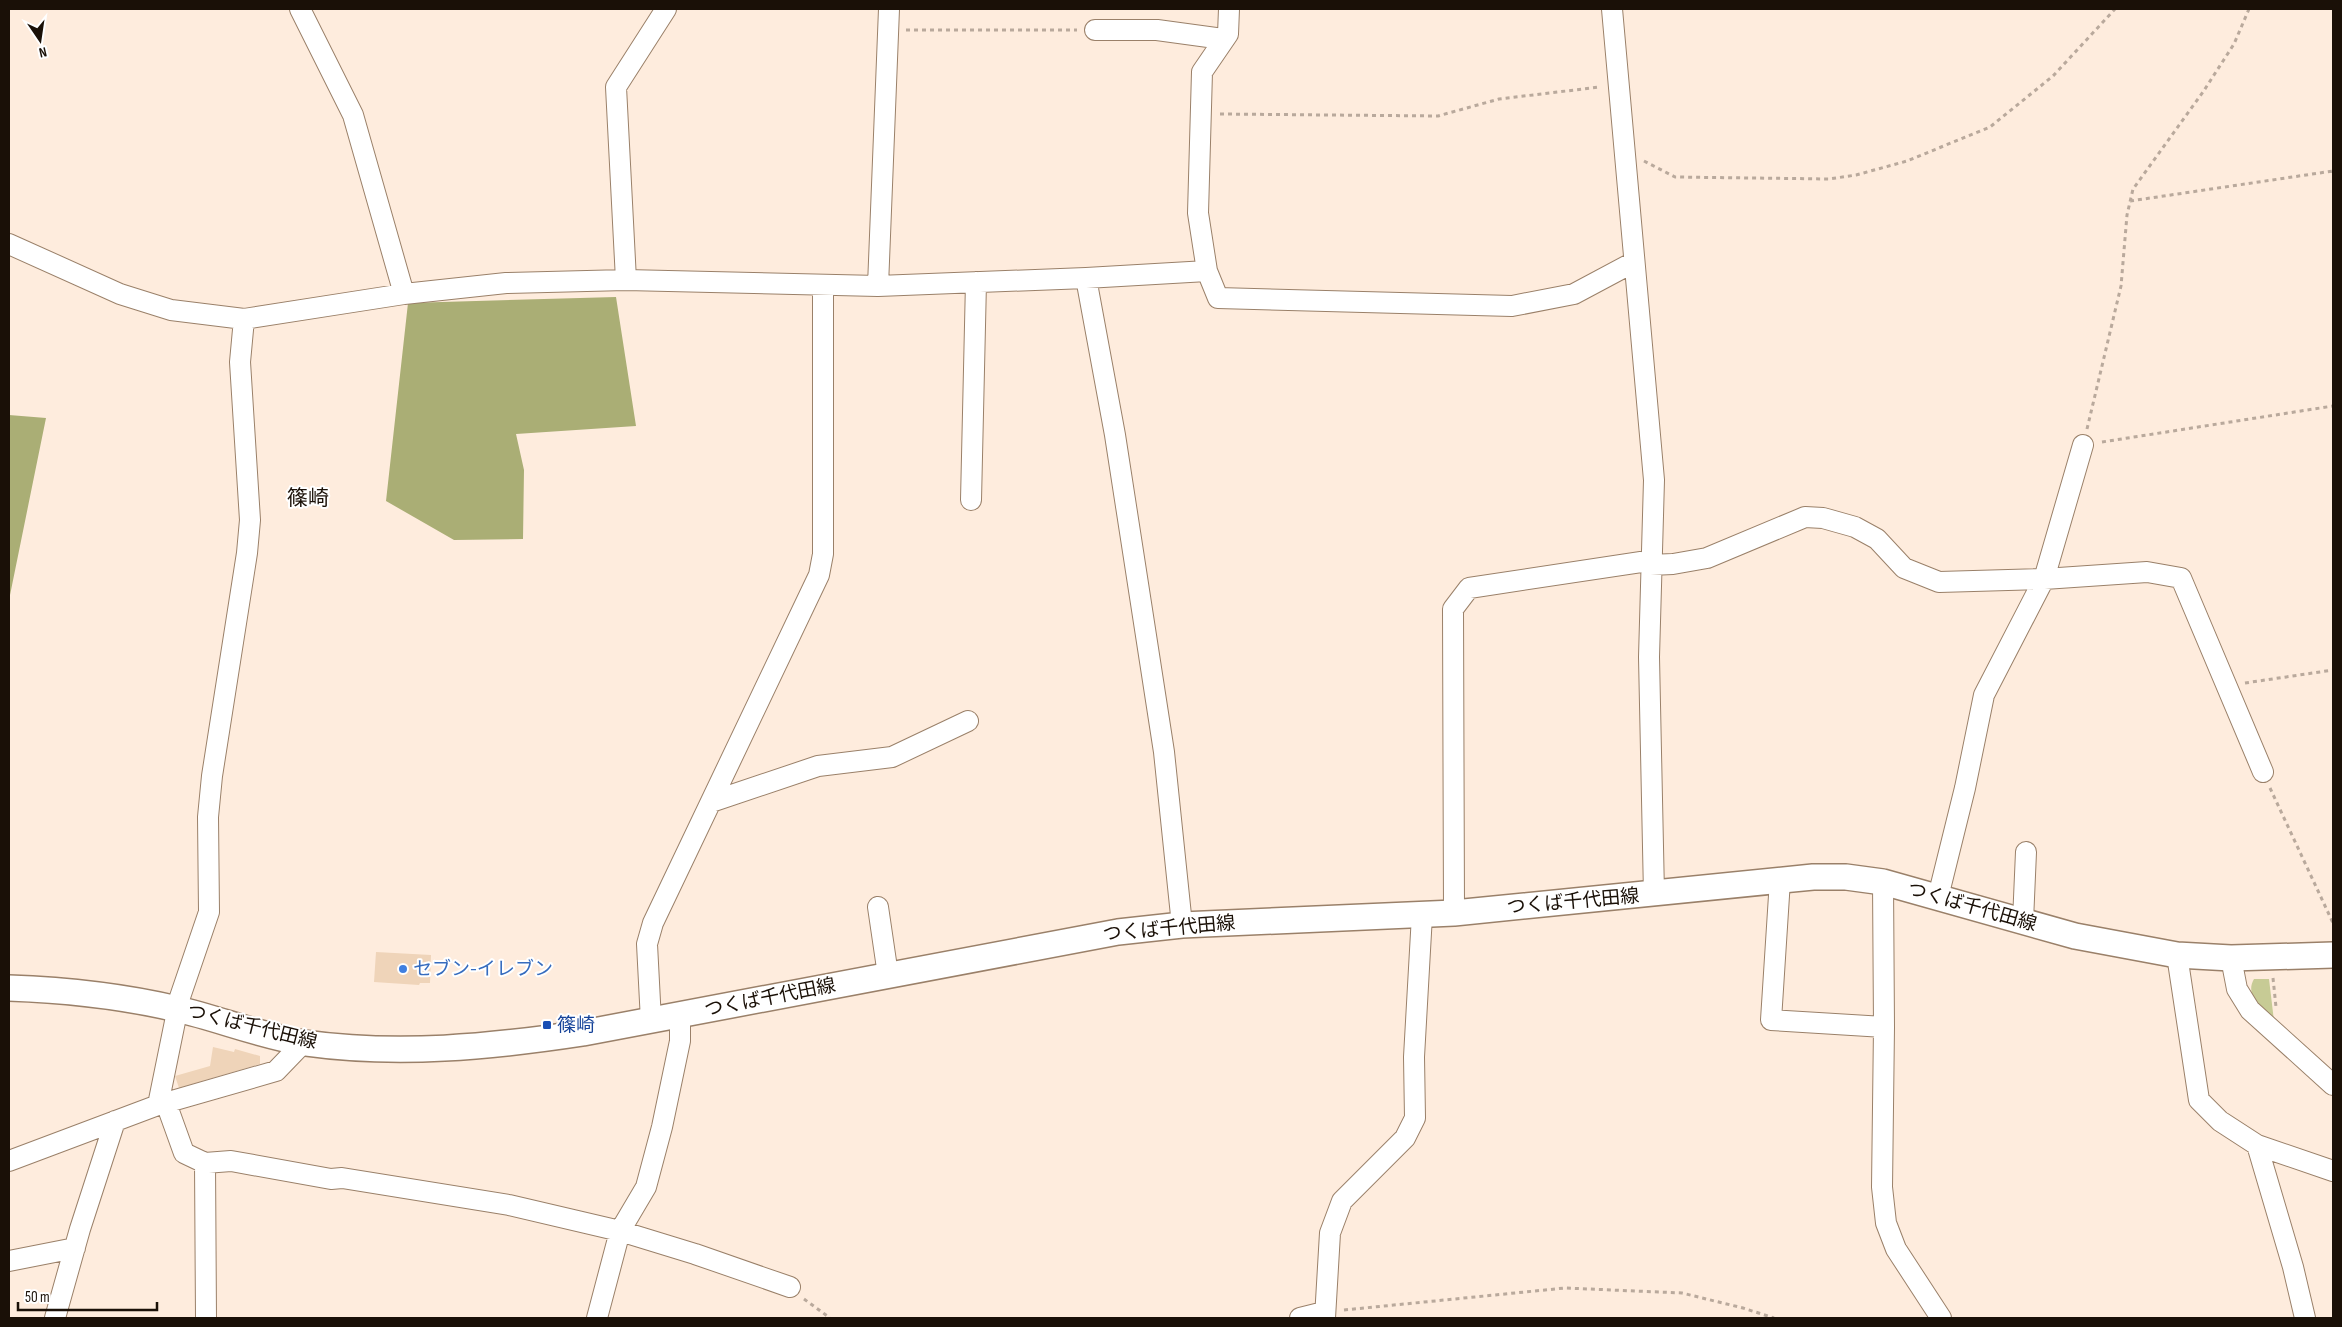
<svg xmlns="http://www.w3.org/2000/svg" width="2342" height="1327" font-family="'Sofia Sans Condensed','Noto Sans JP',sans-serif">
<rect width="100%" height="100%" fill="#feecdd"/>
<path fill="#c7cb95" d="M2254 979H2269L2274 1021C2263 1010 2244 996 2254 979Z"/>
<path fill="#aaae75" d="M616 297 636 426 516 434 524 470 523 539 454 540 386 501 408 303Z
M9 415 46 418 9 600Z"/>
<path fill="#efd4b9" d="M376 952 431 955 430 983H420L419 985 374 982Z
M213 1047 234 1052 235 1049 260 1056V1064L179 1088 175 1076 210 1066Z"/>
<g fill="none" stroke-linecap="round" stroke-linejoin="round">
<g stroke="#9a8069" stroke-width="22">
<path id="minor" d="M300 9 353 115 404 294
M1229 9 1228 34 1202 72 1198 213 1207 271 1218 298 1512 306 1574 294 1634 262
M1612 9 1654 480 1649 657 1654 894
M1095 30H1157L1223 39
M9 244 120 294 171 310 244 319 404 294 506 283 626 280 878 286 1086 278 1207 271
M1086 278 1115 435 1164 752 1182 925
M626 280 616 87 666 9
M878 286 889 9
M971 500 976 282
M711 802 818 766 892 757 968 721
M1780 880 1771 1020 1884 1027
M1883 882 1884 1027 1882 1187 1886 1223 1896 1249 1941 1318
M1938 897 1965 788 1984 695 2044 579 2083 445
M878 907 888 975
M1454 913 1453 609 1469 588 1641 562 1650 565 1673 564 1707 558 1805 517 1823 518 1855 527 1877 539 1904 568 1939 582 2044 579 2147 572 2181 578 2263 772
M2023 921 2026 852
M2177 955 2199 1100 2220 1121 2257 1145 2333 1171
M2231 958 2237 989 2250 1010 2333 1085
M651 1021 647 944 653 923 819 575 823 554V285
M166 1103 184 1153 205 1163 231 1161 331 1179 342 1178 509 1205 620 1231 695 1254 790 1287
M158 1105 180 997 209 912 208 817 212 776 247 553 250 520 240 362 244 319
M2257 1145 2293 1267 2305 1318
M9 1161 158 1105 276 1071 303 1043
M205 1163 206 1318
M9 1261 75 1248
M55 1318 80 1229 115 1121
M597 1318 620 1231 646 1187 662 1127 680 1041V1016
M1300 1318 1324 1312
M1325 1318 1330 1233 1342 1201 1405 1138 1415 1118 1414 1057 1422 915"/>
</g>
<g stroke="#9a8069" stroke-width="28">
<path id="major" d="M9 988C65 990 122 996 177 1009 220 1019 261 1036 305 1043 398 1056 491 1047 583 1033L1118 932 1182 925 1454 913 1813 877H1846L1883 882 2075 936 2177 955 2231 958 2333 955"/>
</g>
<path stroke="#b9a99c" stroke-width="3" stroke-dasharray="4 4" stroke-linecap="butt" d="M906 30H1077
M1220 114 1438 116 1499 99 1600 87
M1644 161 1675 177 1829 179 1856 175 1907 161 1990 127 2053 76 2115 9
M2130 201 2333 171
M2087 429 2121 286 2127 215 2133 189 2203 92 2234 44 2249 9
M2102 442 2333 406
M2245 683 2333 670
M2270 788 2333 923
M2273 978 2276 1007
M804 1299 830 1318
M1344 1310 1565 1288 1682 1293 1743 1308 1774 1318"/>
<use href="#minor" stroke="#fff" stroke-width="20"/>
<use href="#major" stroke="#fff" stroke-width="25"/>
</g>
<circle fill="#3f7fe0" stroke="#fff" stroke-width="2" cx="403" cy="969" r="5"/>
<rect fill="#1a4fb4" stroke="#fff" stroke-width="2" x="542" y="1020" width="10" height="10" rx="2.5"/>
<g text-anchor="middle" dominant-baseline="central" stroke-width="4" stroke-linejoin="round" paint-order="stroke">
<g font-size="19" fill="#1a1007" stroke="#fff">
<text transform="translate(1573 902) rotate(-5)">つくば千代田線</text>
<text transform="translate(1972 907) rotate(16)">つくば千代田線</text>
<text transform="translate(1169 929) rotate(-5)">つくば千代田線</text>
<text transform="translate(770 998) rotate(-11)">つくば千代田線</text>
<text transform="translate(252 1027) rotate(14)">つくば千代田線</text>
</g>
<g font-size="19" fill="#366cbe" stroke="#fff" text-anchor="start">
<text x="413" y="969">セブン-イレブン</text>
</g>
<g font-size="19" fill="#164399" stroke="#fff" text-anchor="start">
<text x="557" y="1025">篠崎</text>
</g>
<g font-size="21" fill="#1a1007" stroke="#fff">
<text x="308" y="498">篠崎</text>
</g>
</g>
<rect width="2342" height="1327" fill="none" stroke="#1a1007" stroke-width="20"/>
<g transform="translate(40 40) rotate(167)" stroke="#ffffff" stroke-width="4" paint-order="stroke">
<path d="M0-4L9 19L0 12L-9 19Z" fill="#1a1007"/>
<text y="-8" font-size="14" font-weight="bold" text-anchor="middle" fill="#1a1007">N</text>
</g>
<path d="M18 1302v8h139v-8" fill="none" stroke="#1a1007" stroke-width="2.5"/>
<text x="25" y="1302" font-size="15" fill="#1a1007" stroke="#ffffff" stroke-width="4" paint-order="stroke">50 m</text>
</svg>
